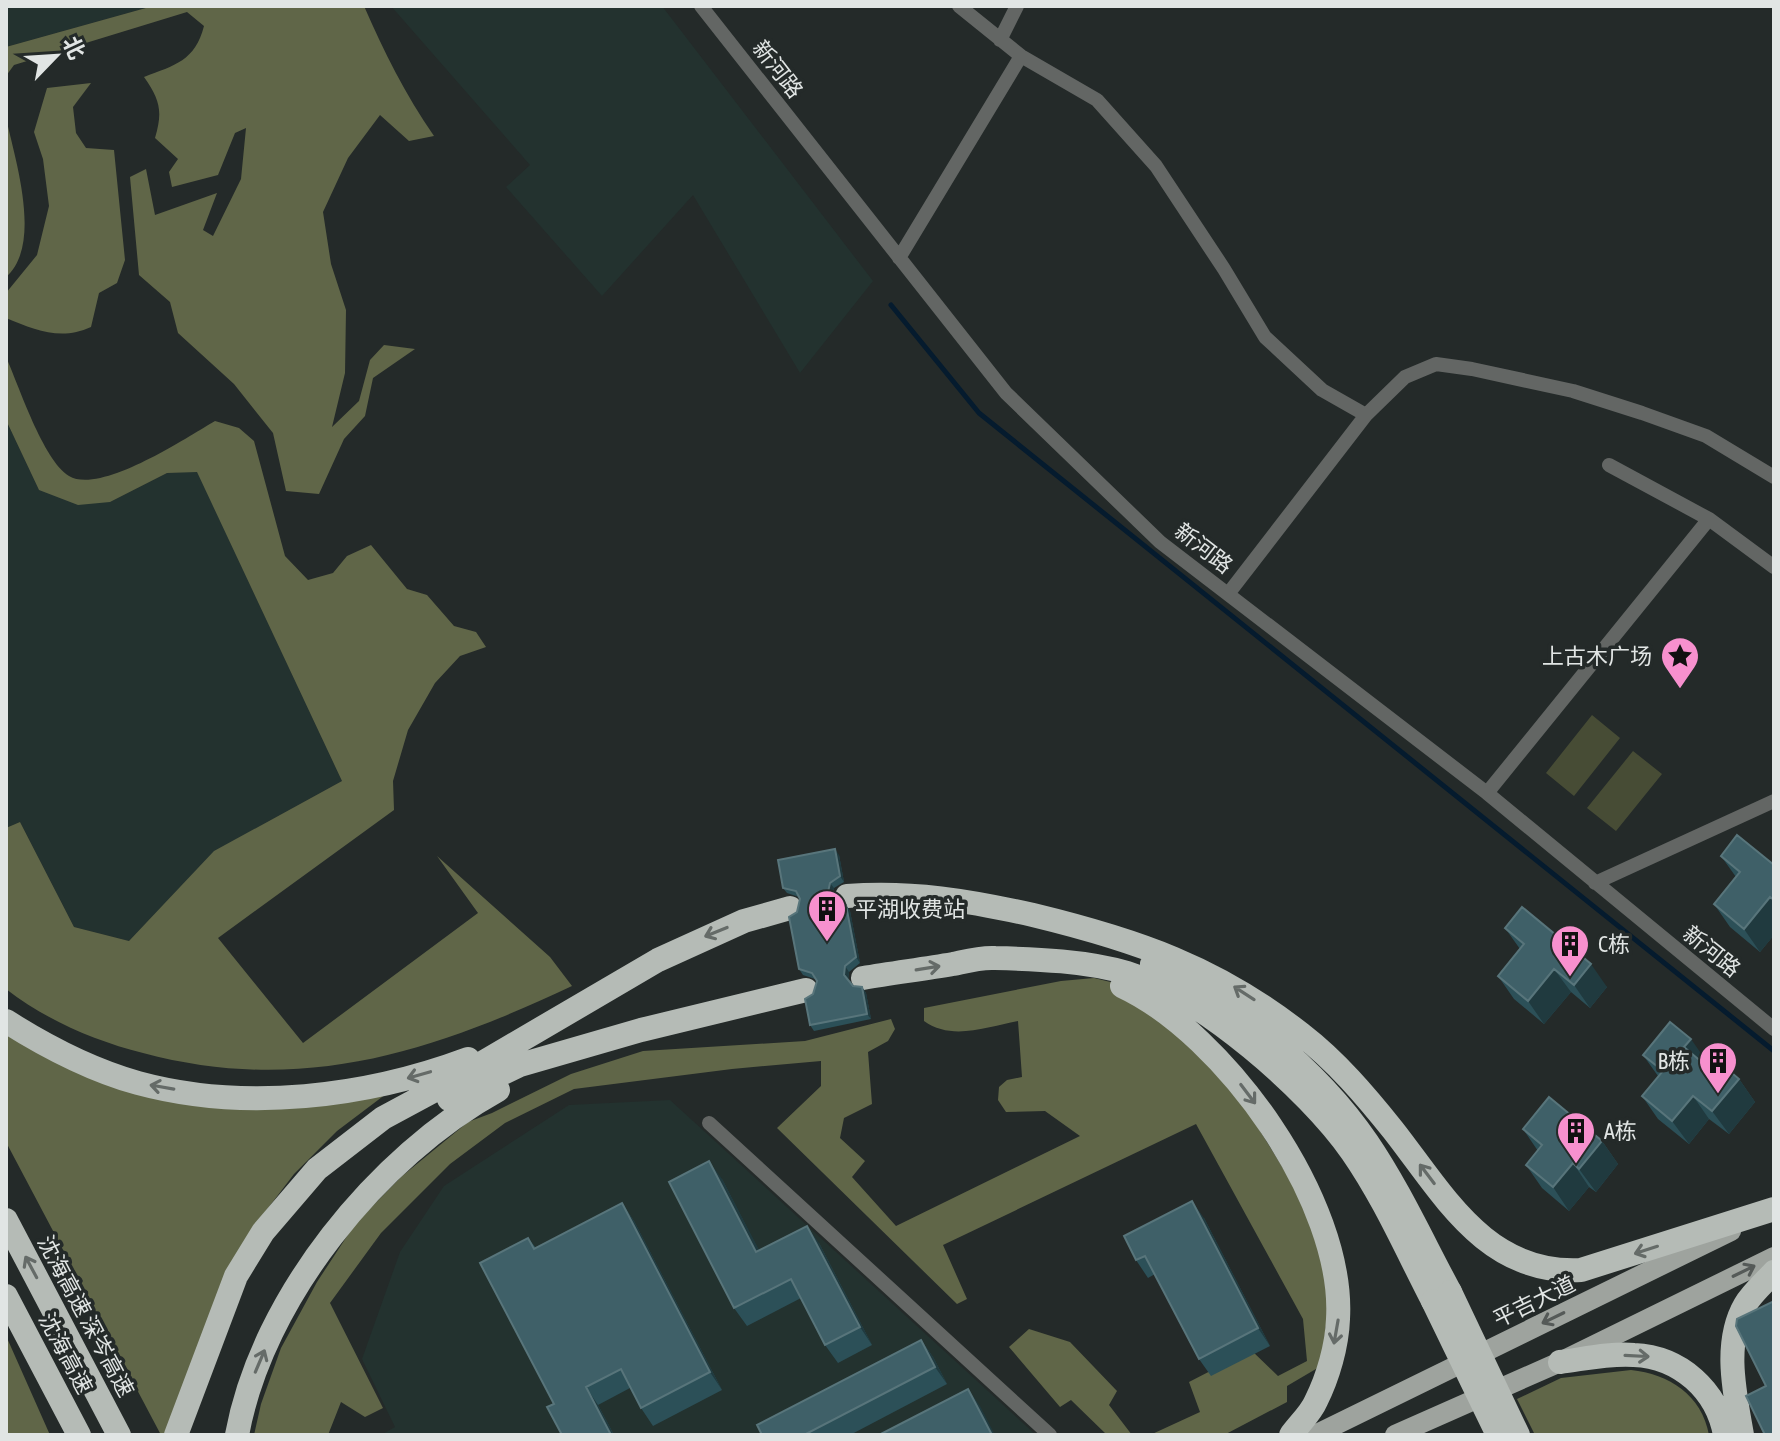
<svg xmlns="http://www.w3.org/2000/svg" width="1780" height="1441" font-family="'Asap Condensed','Noto Sans SC',sans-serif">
<rect width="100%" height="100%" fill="#242a29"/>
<path fill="#23322f" d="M6 6H153L6 47Z
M391 6H662L873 281 800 373 693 195 602 296 506 187 530 165Z
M6 420 39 490 110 502 167 473 197 471 342 781 215 851 129 941 74 927 20 822 6 828Z
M670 1100 1036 1435H381L395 1427 362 1359 400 1252 444 1186 569 1105Z"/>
<path fill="#474c35" d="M1592 715 1620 738 1574 796 1546 773Z
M1633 751 1662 774 1616 831 1587 808Z"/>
<path fill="#606648" d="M153 6H364C384 52 405 94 434 136L409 141 380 115 348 158 323 212 331 264 346 310 345 373 332 427 359 401 370 360 384 345 415 349 373 378 365 416 344 439 319 494 286 491 273 433 234 384 178 333 170 302 139 275 130 177 146 169 155 215 217 193 203 230 213 236 241 179 246 128 235 133 218 175 172 187 169 172 178 159 155 138C163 111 160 100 144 77 175 65 195 61 204 26L187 12 14 65 6 76V47Z
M91 83 73 107 76 133 86 148 114 150 125 260 117 283 99 293 91 327C61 341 35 330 6 318V293L37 255 49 206 43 159 34 132 47 88Z
M6 118C15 159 43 245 6 277Z
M6 357C19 386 43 460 69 476 100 495 186 438 215 421L239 428 254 441 285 556 308 580 333 573 347 556 371 545 407 589 427 595 454 626 476 632 486 647 460 656 435 683 408 730 393 781 394 810 218 938 303 1043 478 913 437 856 550 957 572 986C430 1053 300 1095 143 1053 95 1041 46 1020 6 989V828L20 822 74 927 129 941 214 851 342 781 197 472 167 473 110 502 78 505 39 490 6 420Z
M1094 978 1127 986 1197 1029 1335 1252 1321 1366 1287 1386V1402L1224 1435H1150L1200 1412 1189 1382 1251 1350 1278 1376 1307 1361 1303 1319 1196 1124 943 1245 967 1299 957 1304 777 1128 821 1086V1061L732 1069 574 1089 505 1123 450 1164 381 1233 330 1303 383 1408 365 1417 341 1402 328 1435H254L261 1404 281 1348 317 1282 355 1224 401 1177 468 1122 492 1113 571 1074 643 1051 805 1041 891 1019 895 1029 888 1041 868 1052 872 1104 844 1118 840 1138 865 1161 852 1177 896 1226 1080 1136 1045 1111 1006 1112 998 1100 999 1087 1007 1080 1022 1077 1018 1021C986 1027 952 1041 924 1021V1008L1061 981Z
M6 1031 120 1086 386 1094 337 1131 294 1174 262 1216 172 1435H161L6 1142Z
M1029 1329 1070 1342 1117 1391 1109 1405 1132 1435H1107L1071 1400 1060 1407 1009 1347Z
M6 1337 7 1338 50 1435H6Z
M1631 1370C1669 1374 1702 1395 1709 1435H1535L1517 1399 1561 1378Z"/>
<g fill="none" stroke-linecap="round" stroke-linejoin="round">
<path stroke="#051b2e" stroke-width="5" d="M891 305 979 413 1774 1051"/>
<path stroke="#636664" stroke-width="14" d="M701 6 1006 393 1160 542 1487 793 1774 1029
M959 6 1021 56 1097 100 1156 166 1224 269 1265 337 1322 390 1366 415
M1000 40 1017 6
M899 258 1021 56
M1609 465 1709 519
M1228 594 1366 415 1405 377 1436 364 1472 369 1573 391 1642 413 1706 436 1774 477
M1487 793 1709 519 1774 567
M1595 883 1774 801
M709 1123 1050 1435"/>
<path stroke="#9ea39e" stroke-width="20" d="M1315 1435 1731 1231
M1395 1435 1560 1362 1774 1257"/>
<path stroke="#b5bbb6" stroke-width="24" d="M847 896C912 891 970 901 1033 915 1136 940 1216 967 1301 1034 1336 1061 1365 1095 1393 1130 1444 1195 1486 1275 1581 1270L1774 1209
M1152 964C1232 999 1318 1070 1367 1142 1399 1189 1423 1242 1450 1292
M863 978C893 973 923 969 953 964 967 961 981 957 995 958 1036 959 1088 961 1127 973 1202 997 1307 1088 1352 1152 1384 1198 1407 1251 1433 1301
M1122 986C1225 1034 1345 1202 1338 1319 1337 1346 1328 1377 1316 1401 1311 1413 1299 1424 1291 1435
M6 1021C47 1047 91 1070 138 1083 245 1112 366 1097 468 1059
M449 1099 520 1065 641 1030 806 990
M6 1220 119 1435
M6 1296 79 1435
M1560 1362C1584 1359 1610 1353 1634 1355 1680 1357 1717 1390 1725 1435
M176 1435 236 1276 263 1232 317 1169 383 1118 448 1083 658 960 744 921 790 908
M237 1435C262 1298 378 1156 498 1090
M1742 1435C1735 1394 1723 1343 1745 1305 1752 1293 1765 1282 1774 1272"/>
<path stroke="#b5bbb6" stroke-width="24" d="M1450 1292 1518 1435
M1433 1301 1498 1435"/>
</g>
<path fill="#2c5058" d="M839 855 844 882 834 888 832 898 836 903 846 905 850 911 860 963 849 972 848 980 853 986 862 987 866 993 871 1019 814 1031 810 1025 813 994 817 981 815 979 803 975 799 969 797 912 800 899 799 897 787 893 783 888Z
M1721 856 1774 865V935L1760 952 1730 927 1714 904 1736 877Z
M1505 928 1607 987 1590 1008 1571 992 1544 1024 1514 999 1498 976 1520 949Z
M1643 1055 1707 1062 1705 1064 1711 1070 1739 1079 1755 1102 1729 1134 1709 1119 1689 1144 1658 1119 1642 1096 1658 1076Z
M1523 1129 1602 1141 1618 1164 1596 1192 1589 1187 1569 1211 1542 1188 1526 1165 1538 1151Z
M722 1179 759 1251 819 1243 872 1345 838 1363 825 1345 801 1298 747 1326 734 1308Z
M622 1203 634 1221 722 1390 653 1426 641 1408 630 1388 598 1405 614 1435H562L554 1404 528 1238 536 1248Z
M1204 1218 1270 1346 1211 1376 1199 1359 1155 1274 1148 1278 1136 1260Z
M921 1340 933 1357 947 1384 850 1435H762Z"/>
<path fill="#203a3f" d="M835 849 839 855 844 882 840 876Z
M830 883 834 888 832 898 828 892Z
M1770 897 1774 902V935L1760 952 1744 929Z
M846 905 850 911 860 963 856 957Z
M1591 964 1607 987 1590 1008 1574 985Z
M845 966 849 972 848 981 844 975Z
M1554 969 1571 992 1544 1024 1528 1001Z
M862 987 866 993 871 1019 867 1014Z
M1691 1039 1707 1062 1700 1070 1684 1047Z
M1739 1079 1755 1102 1729 1134 1712 1111Z
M1693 1096 1709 1119 1689 1144 1672 1121Z
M1602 1141 1618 1164 1596 1192 1579 1169Z
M709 1161 722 1179 769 1269 756 1252Z
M1573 1163 1589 1187 1569 1211 1553 1187Z
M1192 1201 1204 1218 1270 1346 1258 1328Z
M622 1203 634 1221 722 1390 710 1372Z
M807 1226 819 1243 872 1345 860 1327Z
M921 1340 933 1357 947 1384 935 1367Z
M586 1387 598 1405 614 1435H611Z
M968 1389 980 1406 995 1435H992Z"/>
<path fill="#3f6068" stroke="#58757b" stroke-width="2" d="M1737 835 1774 865V900L1770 897 1744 929 1714 904 1740 872 1721 856Z
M835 849 840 876 830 883 828 892 835 903 846 905 856 957 845 966 844 975 853 986 862 987 867 1014 810 1025 805 999 813 994 817 981 812 973 799 969 789 917 797 912 800 899 796 891 783 888 778 860Z
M1522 907 1591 964 1574 985 1554 969 1528 1001 1498 976 1524 944 1505 928Z
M1670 1022 1691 1039 1684 1047 1711 1070 1718 1061 1739 1079 1712 1111 1693 1096 1672 1121 1642 1096 1663 1071 1643 1055Z
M1549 1097 1602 1141 1579 1169 1573 1163 1553 1187 1526 1165 1542 1145 1523 1129Z
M709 1161 756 1252 807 1226 860 1327 825 1345 791 1279 734 1308 669 1182Z
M1192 1201 1258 1328 1199 1359 1145 1256 1136 1260 1124 1236Z
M622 1203 710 1372 641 1408 621 1369 586 1387 611 1435H562L547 1407 554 1404 480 1263 528 1238 534 1249Z
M1774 1301V1435H1765L1746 1396 1766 1386 1736 1326 1737 1319Z
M921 1340 935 1367 804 1435H762L757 1425Z
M968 1389 992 1435H879Z"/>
<defs><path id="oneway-shaft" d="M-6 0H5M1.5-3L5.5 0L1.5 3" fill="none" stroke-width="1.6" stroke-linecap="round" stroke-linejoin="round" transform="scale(2)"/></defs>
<g stroke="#656b68">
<use href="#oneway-shaft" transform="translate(716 932) rotate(158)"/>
<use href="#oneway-shaft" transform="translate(928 968) rotate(-9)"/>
<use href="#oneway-shaft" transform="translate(1244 993) rotate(-147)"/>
<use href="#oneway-shaft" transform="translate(419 1075) rotate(164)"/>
<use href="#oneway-shaft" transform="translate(162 1087) rotate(-170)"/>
<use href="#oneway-shaft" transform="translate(1248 1094) rotate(53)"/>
<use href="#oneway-shaft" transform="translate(1427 1174) rotate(-127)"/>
<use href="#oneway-shaft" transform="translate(1646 1250) rotate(162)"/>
<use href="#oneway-shaft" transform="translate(31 1267) rotate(-118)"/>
<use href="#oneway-shaft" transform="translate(1336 1332) rotate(100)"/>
<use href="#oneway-shaft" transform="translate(1637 1356) rotate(3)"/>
<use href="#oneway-shaft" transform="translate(260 1361) rotate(-67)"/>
</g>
<g stroke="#555a58">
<use href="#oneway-shaft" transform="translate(1744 1271) rotate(-26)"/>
<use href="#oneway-shaft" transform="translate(1553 1318) rotate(154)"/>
</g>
<defs>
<g id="sight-pin" transform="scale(2)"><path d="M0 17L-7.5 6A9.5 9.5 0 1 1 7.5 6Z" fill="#f790ce" stroke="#242a29"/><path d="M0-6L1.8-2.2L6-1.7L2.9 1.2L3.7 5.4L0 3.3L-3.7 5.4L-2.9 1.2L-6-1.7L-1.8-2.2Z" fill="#111"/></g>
<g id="building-pin" transform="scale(2)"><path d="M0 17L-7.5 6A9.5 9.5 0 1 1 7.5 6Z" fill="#f790ce" stroke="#242a29"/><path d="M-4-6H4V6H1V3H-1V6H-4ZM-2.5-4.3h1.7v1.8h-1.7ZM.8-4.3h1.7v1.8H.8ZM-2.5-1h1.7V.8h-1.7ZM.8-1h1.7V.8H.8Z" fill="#111"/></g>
</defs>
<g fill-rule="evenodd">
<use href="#sight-pin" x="1680" y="656"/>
<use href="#building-pin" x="827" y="909"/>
<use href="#building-pin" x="1570" y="944"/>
<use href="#building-pin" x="1718" y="1061"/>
<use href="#building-pin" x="1576" y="1131"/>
</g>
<g text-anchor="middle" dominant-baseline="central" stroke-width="7" stroke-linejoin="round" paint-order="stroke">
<g font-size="22" fill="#e1e5e4" stroke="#242a29">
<text transform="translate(778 69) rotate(52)">新河路</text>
<text transform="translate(1204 548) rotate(38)">新河路</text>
<text transform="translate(1712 951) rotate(39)">新河路</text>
<text transform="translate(1534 1301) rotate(-26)">平吉大道</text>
<text transform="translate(86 1316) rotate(62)">沈海高速 深岑高速</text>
<text transform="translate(66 1353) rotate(62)">沈海高速</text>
</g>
<g font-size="22" fill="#e1e5e4" stroke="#242a29" text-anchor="start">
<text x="1652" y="656" text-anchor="end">上古木广场</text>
<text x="855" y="909">平湖收费站</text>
<text x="1598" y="944">C栋</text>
<text x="1690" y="1061" text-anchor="end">B栋</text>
<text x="1604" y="1131">A栋</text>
</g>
</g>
<rect width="1780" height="1441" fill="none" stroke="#e1e5e4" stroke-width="16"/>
<g transform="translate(56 56) rotate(65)" stroke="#242a29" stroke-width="6" paint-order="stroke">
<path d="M0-6L14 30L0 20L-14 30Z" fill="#e1e5e4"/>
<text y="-12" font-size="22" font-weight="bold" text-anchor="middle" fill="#e1e5e4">北</text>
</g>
</svg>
